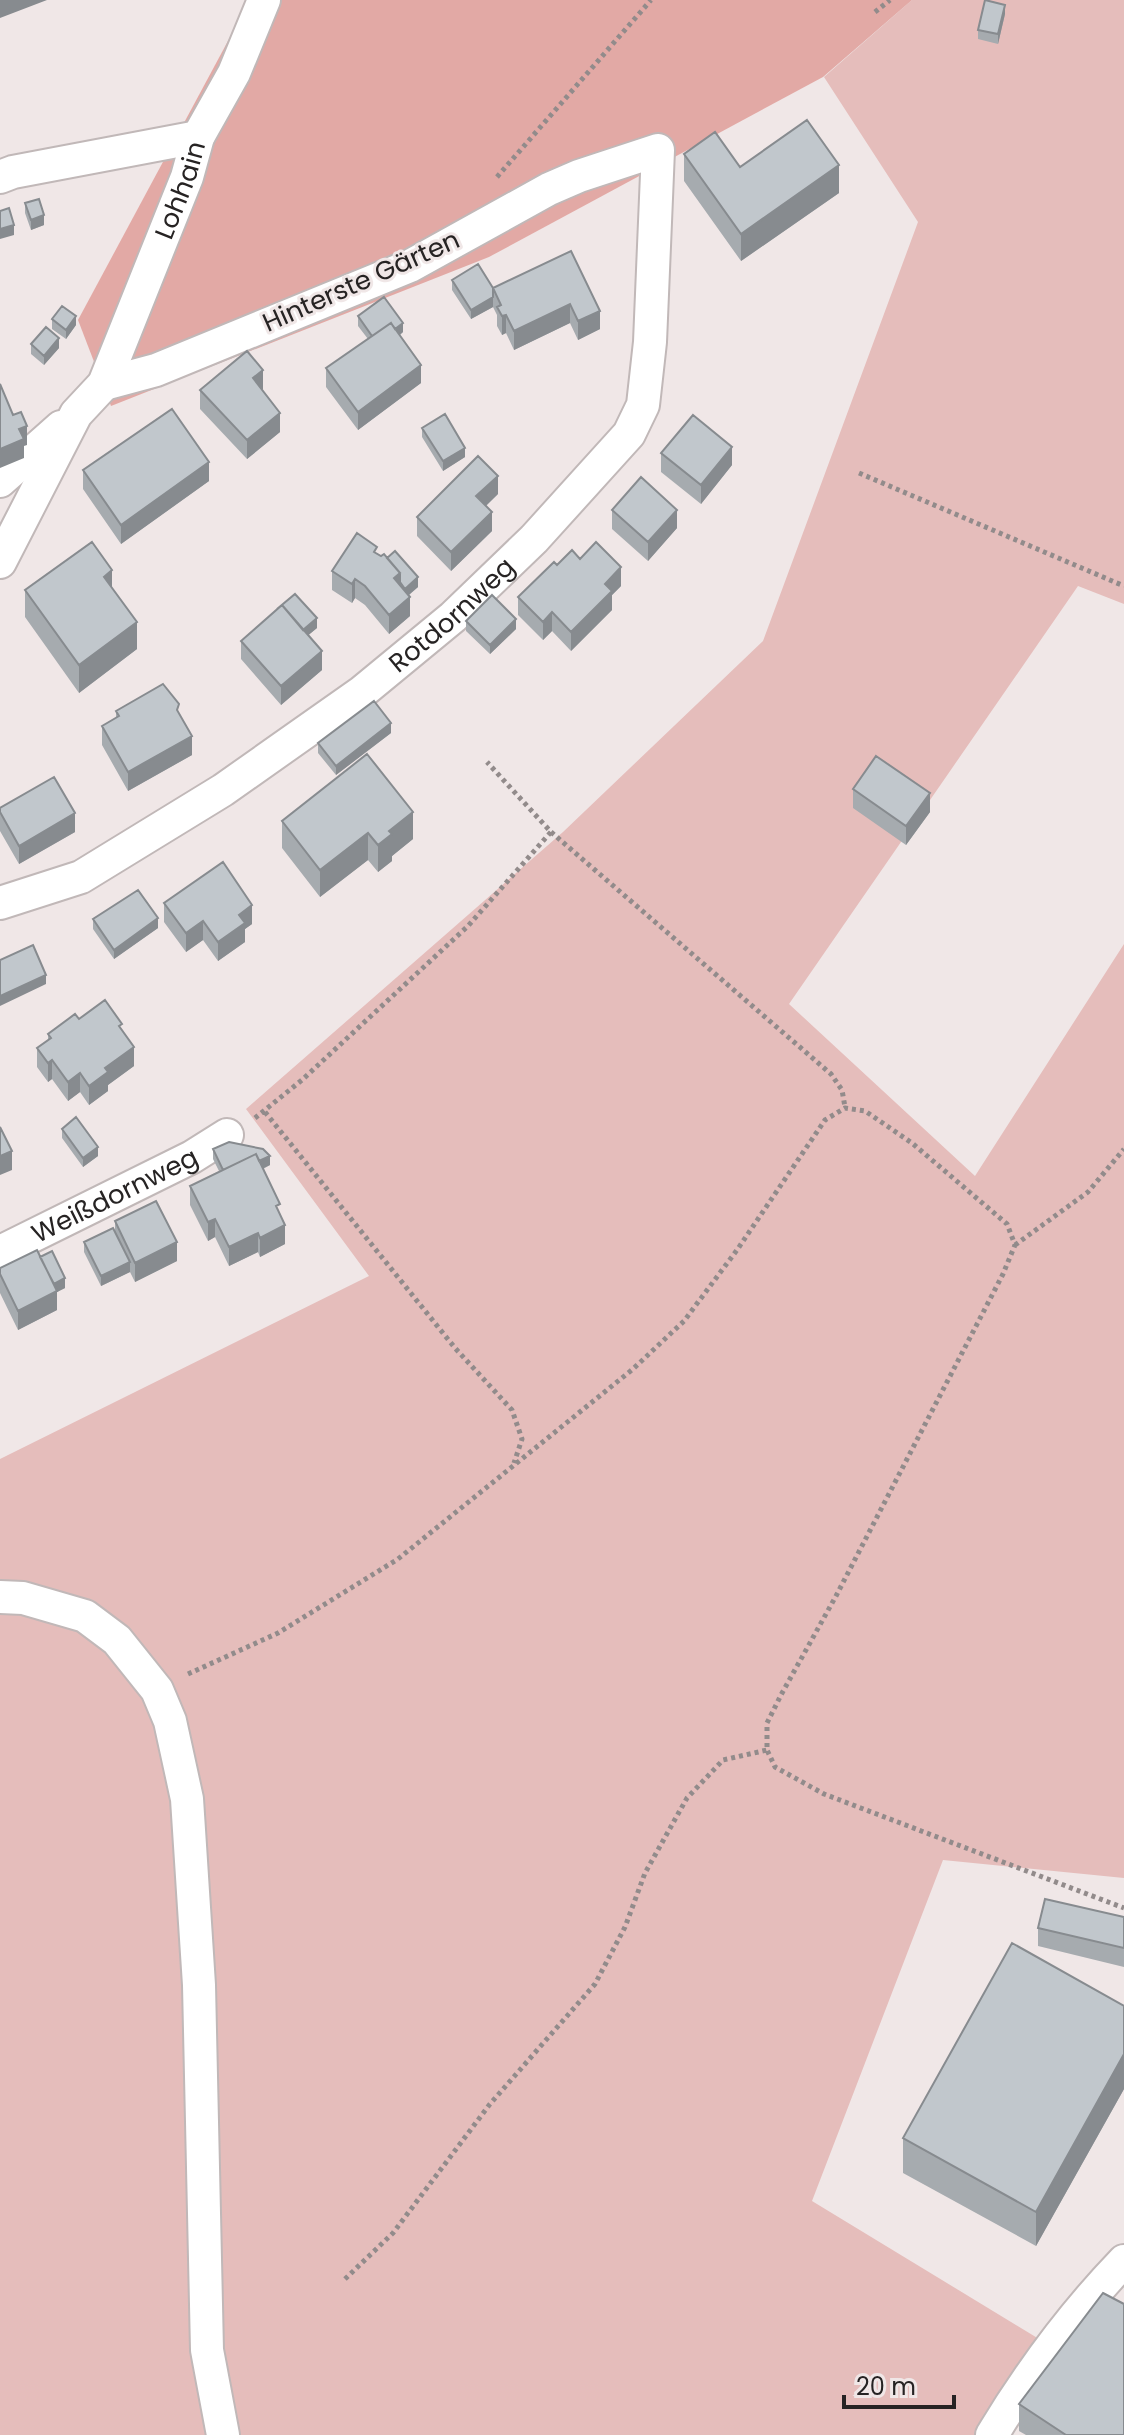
<svg xmlns="http://www.w3.org/2000/svg" width="1124" height="2435" font-family="Poppins,sans-serif">
<rect width="100%" height="100%" fill="#f0e7e7"/>
<path fill="#e5bdbb" d="M912 0H1124V604L1078 586 789 1004 975 1176 1124 944V1878L943 1860 812 2201 1044 2342 1006 2435H0V1459L369 1276 246 1109 563 832 763 641 918 222 824 77Z"/>
<path fill="#e2a9a5" d="M250 0H912L823 77 489 257 111 406 78 320Z"/>
<g fill="none" stroke-linecap="round" stroke-linejoin="round">
<g stroke="#c1b8b8" stroke-width="36">
<g id="street">
<path d="M0 177 13 172 198 137"/>
<path d="M0 481 61 427"/>
<path id="s1" d="M0 562 76 414 104 384 187 177 198 137 234 73 264 0"/>
<path id="s2" d="M0 903 81 877 223 790 362 692 453 617 534 539 629 434 643 405 650 342 658 150 579 176 549 189 410 266 156 370 104 384"/>
<path id="s3" d="M0 1252 192 1157 227 1135"/>
<path d="M0 1597 23 1598 85 1616 117 1640 157 1690 170 1721 187 1799 199 1985 207 2350 223 2435"/>
<path d="M992 2435C1030 2372 1073 2314 1124 2261"/>
</g>
</g>
<path stroke="#928b8b" stroke-width="5" stroke-dasharray="4 4" stroke-linecap="butt" d="M875 12 890 0
M497 177 651 0
M859 473 1124 586
M551 832 831 1074 842 1090 845 1107
M265 1112 455 1348 512 1410 522 1439 514 1463
M255 1118 302 1080 468 926 551 832 487 762
M1015 1245 1088 1192 1124 1149
M188 1674 278 1633 398 1559 633 1369 684 1321 737 1250 825 1120 845 1108 865 1111 912 1143 1007 1224 1015 1245 1003 1274 836 1596 781 1695 767 1723V1750L775 1767 824 1794 1124 1908
M345 2279 393 2233 490 2104 595 1984 625 1927 645 1873 687 1798 723 1760 767 1750"/>
<use href="#street" stroke="#fff" stroke-width="32"/>
</g>
<path fill="#a6abaf" d="M1005 14 998 44 978 39V30Z
M684 154 740 167 839 193 741 261 684 181Z
M25 203 44 225 31 230 25 213Z
M571 251 600 329 578 340 570 323 514 350 506 333 502 335 497 326V315L493 307 471 319 452 290V280L493 288Z
M358 316 403 332 400 335 421 383 358 430 326 387V368L368 339 358 326Z
M52 319 76 325 66 339 52 329Z
M31 344 59 348 44 365 31 354Z
M263 389 262 390 280 432 247 459 200 409V390Z
M422 428 465 457 443 471 422 437Z
M661 453 732 465 701 504 661 472Z
M83 470 209 481 121 544 83 489Z
M498 494 486 506 492 531 451 571 417 536V517Z
M612 510 677 528 648 561 612 529Z
M377 553 418 587 408 596 410 616 389 634 365 605 355 598 352 603 332 590V571Z
M580 559 621 586 612 595V610L571 651 552 631 543 640 518 615V597Z
M112 588 137 649 79 693 25 617V590Z
M466 621 516 629 490 654 466 631Z
M317 628 308 635 322 670 281 705 241 659V641Z
M116 711 179 713 192 755 128 791 102 745V726L116 718Z
M391 733 336 775 318 753V743Z
M853 789 930 812 906 845 853 808Z
M0 808 75 832 19 864 0 831Z
M282 821 413 839 392 856V861L378 872 368 860 320 897 282 848Z
M164 903 252 924 245 929V942L218 961 203 940 186 952 164 922Z
M93 919 158 928 114 959 93 929Z
M79 1019 122 1030 134 1066 108 1085V1091L89 1105 80 1092 68 1101 52 1079 48 1082 37 1067V1048L48 1041V1034Z
M62 1129 98 1156 83 1167 62 1138Z
M213 1149 270 1165 263 1169 280 1216 285 1244 260 1257 258 1252 229 1266 215 1237 208 1241 190 1205V1186L219 1171 213 1159Z
M115 1221 177 1261 135 1282 130 1272 101 1286 84 1252V1242L115 1230Z
M40 1257 65 1288 57 1292V1310L18 1330 0 1293V1268Z
M1124 1917V1967L1038 1946V1928Z
M1124 2006V2089L1036 2246 903 2173V2138Z
M1019 2404 1124 2435H1026L1019 2431Z"/>
<path fill="#878b8f" d="M0 0H47L0 18Z
M1005 5V14L998 44V34Z
M839 165V193L741 261V234Z
M44 215V225L31 230V220Z
M14 225V235L0 239V229Z
M493 297V307L471 319V310Z
M570 304V323L514 350V331Z
M600 311V329L578 340V321Z
M506 315V333L502 335V316Z
M76 316V325L66 339V330Z
M403 323V332L378 352V343Z
M59 338V348L44 365V356Z
M421 365V383L358 430V412Z
M263 370V389L253 397V378Z
M280 413V432L247 459V440Z
M27 426V445L24 446V458L0 468V449L19 429Z
M732 447V465L701 504V485Z
M465 448V457L443 471V461Z
M209 462V481L121 544V525Z
M498 476V494L476 515V496Z
M677 510V528L648 561V542Z
M492 512V531L451 571V552Z
M621 567V586L612 595V610L571 651V632L605 584Z
M112 570V597L104 577Z
M400 573V592L394 578Z
M418 577V587L405 598V589Z
M355 579V598L352 603V584Z
M410 597V616L389 634V615Z
M552 612V631L543 640V622Z
M317 618V628L299 643V633Z
M516 619V629L490 654V645Z
M137 622V649L79 693V665Z
M322 651V670L281 705V686Z
M391 723V733L336 775V766Z
M192 736V755L128 791V772Z
M930 793V812L906 845V826Z
M413 812V839L392 856V861L378 872V845L389 831Z
M75 813V832L19 864V846Z
M368 833V860L320 897V870Z
M252 905V924L245 929V942L218 961V942L239 915Z
M158 918V928L114 959V950Z
M203 921V940L186 952V933Z
M46 975V984L0 1006V996Z
M134 1047V1066L108 1085V1091L89 1105V1086L105 1068Z
M52 1060V1079L48 1082V1063Z
M80 1073V1092L68 1101V1082Z
M98 1147V1156L83 1167V1158Z
M12 1151V1170L0 1175V1156Z
M270 1156V1165L227 1186V1177Z
M215 1219V1237L208 1241V1222Z
M285 1225V1244L260 1257V1238Z
M258 1233V1252L229 1266V1247Z
M177 1242V1261L135 1282V1263Z
M130 1262V1272L101 1286V1276Z
M65 1278V1288L57 1292V1310L18 1330V1311L50 1286Z
M1124 2054V2089L1036 2246V2212Z"/>
<path fill="#c1c7cc" stroke="#878b8f" stroke-width="2" d="M985 0 1005 5 998 34 978 30Z
M807 120 839 165 741 234 684 154 715 132 740 167Z
M39 199 44 215 31 220 25 203Z
M9 208 14 225 0 229V211Z
M571 251 600 311 578 321 570 304 514 331 506 315 502 316 497 307 501 305 493 288Z
M478 264 493 288V297L471 310 452 280Z
M384 297 403 323 395 329 391 323 372 336 358 316Z
M62 306 76 316 66 330 52 319Z
M391 323 421 365 358 412 326 368Z
M46 327 59 338 44 356 31 344Z
M247 351 263 370 253 378 280 413 247 440 200 390Z
M0 384 13 415 21 412 27 426 19 429 24 439 0 449Z
M172 409 209 462 121 525 83 470Z
M445 414 465 448 443 461 422 428Z
M693 415 732 447 701 485 661 453Z
M478 456 498 476 476 496 492 512 451 552 417 517Z
M641 477 677 510 648 542 612 510Z
M357 533 377 547 374 552 381 556 384 554 400 573 394 578 410 597 389 615 365 586 355 579 352 584 332 571Z
M92 542 112 570 104 577 137 622 79 665 25 590Z
M596 542 621 567 605 584 612 591 571 632 552 612 543 622 518 597 554 562 557 565 572 550 580 559Z
M395 551 418 577 405 589 400 582V573L387 558Z
M295 594 317 618 303 630 282 605 277 609Z
M492 595 516 619 490 645 466 621Z
M282 605 322 651 281 686 241 641Z
M163 684 179 704 177 710 192 736 128 772 102 726 119 716 116 711Z
M374 701 391 723 336 766 318 743Z
M367 754 413 812 389 831 392 834 378 845 368 833 320 870 282 821Z
M876 756 930 793 906 826 853 789Z
M54 777 75 813 19 846 0 812V808Z
M223 862 252 905 239 915 245 923 218 942 203 921 186 933 164 903Z
M138 890 158 918 114 950 93 919Z
M33 945 46 975 0 996V960Z
M105 1000 122 1024 119 1026 134 1047 105 1068 108 1072 89 1086 80 1073 68 1082 52 1060 48 1063 37 1048 51 1038 48 1034 75 1014 79 1019Z
M76 1117 98 1147 83 1158 62 1129Z
M0 1127 12 1151 0 1156Z
M229 1142 263 1149 270 1156 259 1161 256 1154 223 1170 213 1149Z
M256 1154 280 1204 276 1206 285 1225 260 1238 258 1233 229 1247 215 1219 208 1222 190 1186Z
M156 1201 177 1242 135 1263 115 1221Z
M113 1228 130 1262 101 1276 84 1242Z
M37 1250 57 1291 18 1311 0 1274V1268Z
M52 1251 65 1278 54 1284 40 1257Z
M1045 1899 1124 1917V1948L1038 1928Z
M1012 1943 1124 2006V2054L1036 2212 903 2138Z
M1103 2293 1124 2304V2435H1066L1019 2404Z"/>
<g text-anchor="middle" dominant-baseline="central" stroke-width="6" stroke-linejoin="round" paint-order="stroke">
<g font-size="26" fill="#262323" stroke="#f0e7e7">
<text stroke="none"><textPath href="#s1" startOffset="416">Lohhain</textPath></text>
<text transform="translate(361 281) rotate(-24)">Hinterste Gärten</text>
<text stroke="none"><textPath href="#s2" startOffset="540">Rotdornweg</textPath></text>
<text stroke="none"><textPath href="#s3" startOffset="128">Weißdornweg</textPath></text>
</g>
</g>
<path d="M844 2395v12h110v-12" fill="none" stroke="#262323" stroke-width="4"/>
<text x="856" y="2395" font-size="24" fill="#262323" stroke="#f0e7e7" stroke-width="6" paint-order="stroke">20 m</text>
</svg>
